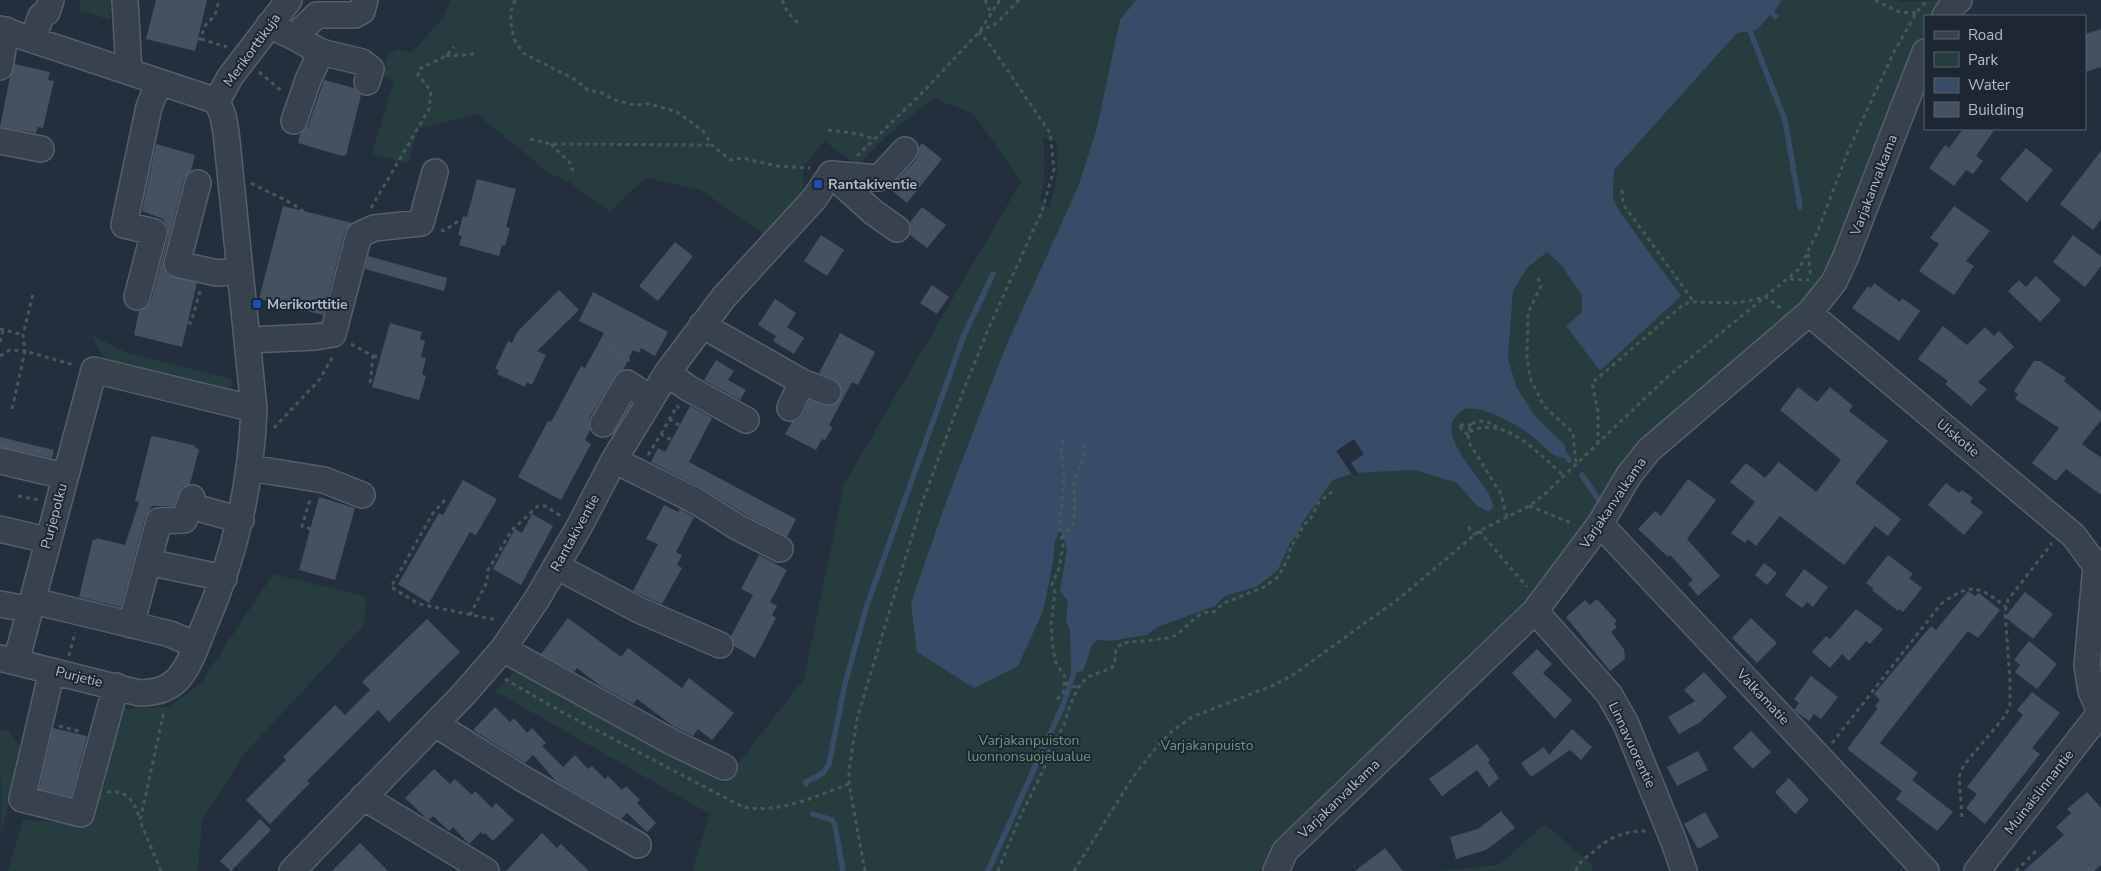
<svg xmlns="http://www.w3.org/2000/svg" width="2101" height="871" font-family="'Nunito Sans',sans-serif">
<rect width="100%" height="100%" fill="#242f3e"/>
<path fill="#263c3f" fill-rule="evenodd" d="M81 0H111L110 20 79 10Z
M450 0H1188L1085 639 1110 641 1147 635 1155 628 1215 606 1225 596 1256 587 1278 570 1290 543 1297 535 1303 522 1333 480 1355 473 1414 470 1457 483 1477 506 1487 512 1492 498C1479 481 1464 464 1456 444 1452 435 1450 423 1456 415 1472 396 1516 424 1531 435 1539 441 1547 449 1554 456L1565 446 1535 416 1516 386 1508 358 1513 291 1527 268 1547 252 1562 266 1582 296V312L1566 326 1600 371 1681 296 1620 212 1613 197 1614 170 1737 33 1757 30 1770 15 1775 20 1774 12 1782 0H1897L1901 2 1944 0 1936 16H1925V33L1824 291 1638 455 1517 622 1266 862 1259 871H692L710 814 495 691 519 667 723 783 804 679 844 484 1021 182 974 114 933 98 889 134 858 165 824 141 803 168 804 195 766 236 701 190 646 178 610 211 569 182 549 173 477 114 417 129 408 164 372 153 394 81 380 75 389 54 397 49 411 53 444 17ZM1043 138 1057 141C1059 165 1056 185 1049 208L1040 200C1046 179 1045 160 1043 138Z
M91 335 130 354 232 379 231 390 106 361Z
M273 574 367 597 363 626 244 754 202 820 198 871H8L23 820 87 824 105 783 118 709 169 707 200 684Z
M0 729 8 731 24 751 1 833Z
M1545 824 1591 864 1593 871H1438L1499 865Z"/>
<path fill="#394c67" d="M1136 0H1782L1774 12 1779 16 1775 20 1770 15 1757 30 1737 33 1614 170 1613 197 1620 212 1681 296 1600 371 1566 326 1582 312V296L1562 266 1547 252 1527 268 1513 291 1508 358 1516 386 1535 416 1565 445 1566 452 1563 458C1549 456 1543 444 1532 436 1519 426 1474 399 1460 412 1457 415 1452 420 1452 425 1448 453 1497 492 1493 508L1488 512 1477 506 1457 483 1414 470 1355 473 1333 480 1303 522 1297 535 1290 543 1278 570 1256 587 1225 596 1215 606 1155 628 1147 635 1110 641 1097 640 1092 645 1083 671 1071 673 1070 630 1066 621 1068 601 1060 591 1067 548 1060 530 1055 541 1053 563 1043 611 1018 666 974 688 917 652 911 603 945 505 1006 346 1078 187 1097 128 1120 20Z"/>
<path fill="#242f3e" d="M1354 439 1364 454 1351 463 1359 475 1353 476 1336 451Z"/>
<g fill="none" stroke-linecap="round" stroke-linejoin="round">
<path stroke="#394c67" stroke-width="5.5" d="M1750 31 1785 120 1800 207
M1565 455 1569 460
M1582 475 1602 505
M806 784V782L823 773 829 764 845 684 866 608 964 335 993 274
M813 814 832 820 835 826 843 871
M988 871 1063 705 1074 672"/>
</g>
<path fill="#455162" d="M156 0H207L195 51 146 39Z
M2101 29V67L2085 72V34Z
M15 64 50 72 48 80 54 81 43 128 38 127 36 133 0 127 10 77Z
M324 80 354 88 361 95 346 155 342 156 298 143 300 134 308 126Z
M1963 129H1995L1976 156 1983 161 1973 174 1966 170 1954 186 1929 168 1945 145 1949 148Z
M922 143 942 159 907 203 889 188 916 160 919 154V147Z
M156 144 195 155 191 171 184 179 163 261V268L168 275 197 283 182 347 134 335 139 311 147 307 151 301 168 236V228L163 219 142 211Z
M2026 148 2053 170 2027 202 2000 179Z
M2101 151V219L2093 230 2060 204Z
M477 179 516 189 506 227 510 228 505 246 502 245 499 256 459 245 462 236 458 235 463 216 467 217Z
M283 206 352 223 345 231 323 315 259 299Z
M1954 206 1990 231 1966 261 1974 266 1954 295 1919 271 1939 244 1930 238Z
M922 207 946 225 927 248 910 235 911 230 910 222Z
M821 235 844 250 827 276 804 261Z
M2073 235 2101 256V266L2085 287 2053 262Z
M675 242 693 256 658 301 639 286Z
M368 256 447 278 444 291 365 269Z
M2036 276 2061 300 2040 322 2008 291 2019 280 2026 287Z
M1874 283 1900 302 1902 298 1920 311 1899 341 1852 308 1868 286 1871 288Z
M932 285 949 297 937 314 920 303Z
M559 290 579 310 537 351 546 355 532 385 527 382 525 387 497 374 499 370 495 369 508 341 512 343 517 332Z
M593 292 668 332 655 356 641 348 639 353 633 350 623 370 615 376 590 417 589 423 590 430 585 440 591 444 561 500 518 477 548 421 551 422 581 366 585 368 604 333 579 321Z
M775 299 796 313 787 327 804 338 794 354 773 341 776 336 758 325Z
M390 323 422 332 420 339 425 341 421 357 426 358 422 374 426 376 419 400 372 387Z
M1943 326 1967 345 1985 327 1994 336 1999 331 2014 347 1978 382 1987 389 1971 406 1945 384 1948 381 1918 359Z
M840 333 875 352 858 385 852 382 829 425 833 427 825 440 822 439 816 450 785 434 792 422 798 420 803 414 809 400 830 406 837 403 841 398 842 389 839 383 819 373Z
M716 360 734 371 728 380 746 390 740 400 704 380Z
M2034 361H2040L2066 378 2064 381 2101 412V420L2082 444 2101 458V495L2066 469 2056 481 2032 463 2059 428 2015 399 2018 394 2014 391Z
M1798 387 1817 402 1830 387 1853 406 1849 411 1888 441 1855 483 1901 519 1888 536 1875 526 1844 565 1780 516 1756 546 1748 539 1745 543 1731 533 1755 502 1730 482 1746 463 1765 478 1779 462 1816 492 1841 460 1780 410Z
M690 406 712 418 689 462 796 519 787 537 744 514 702 488 651 462 658 448 665 452Z
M154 436 196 446 195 448 199 449 190 484 182 487 174 506H152L145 517 121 607 79 597 93 539 96 540 97 538 125 545 139 502 135 501 151 437Z
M0 437 54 450 52 458 0 447Z
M1688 479 1716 500 1687 539 1720 576 1698 596 1688 584 1693 580 1670 555 1668 557 1638 529 1655 511 1661 516Z
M463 480 497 499 476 535 470 532 429 603 398 584 439 513 443 515Z
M1946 483 1959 493 1962 490 1973 498 1970 502 1983 512 1964 535 1928 505Z
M319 497 355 508 335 580 299 570Z
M664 505 678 512 680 509 694 517 676 552 682 555 677 565 682 568 662 604 633 591 658 544 646 539Z
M532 514 553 526 521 585 493 569 515 529 522 533Z
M759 555 787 570 770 602 777 606 772 615 776 618 755 658 734 646 731 636 753 595 741 589Z
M1888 555 1913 574 1909 578 1922 588 1903 612 1900 609 1898 611 1872 590 1873 588 1866 583Z
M1764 563 1777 573 1767 585 1755 575Z
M1804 569 1828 587 1813 607 1807 602 1802 608 1785 595Z
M1968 591 1975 596 1979 593 2000 610 1978 638 1968 631 1880 743 1918 773 1912 780 1953 812 1937 831 1896 799 1902 791 1847 749 1878 708 1875 706 1880 700 1874 694 1931 626 1936 630Z
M2025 592 2053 614 2033 639 2005 617Z
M1597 599 1617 621 1614 624 1617 627 1611 632 1624 649 1625 659 1610 671 1566 617 1585 600 1590 605Z
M1856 609 1883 629 1870 644 1866 641 1849 661 1842 654 1830 668 1812 652 1826 636 1830 639Z
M568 618 621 657 628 648 682 688 689 678 734 713 712 740 698 729 693 736 673 726 637 699 633 704 599 685 577 668 574 672 541 654Z
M1751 618 1777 643 1757 663 1732 638Z
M427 619 460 652 389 722 378 710 307 781 310 783 270 824 246 800 286 760 283 757 335 705 345 715 370 690 362 682Z
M2029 641 2057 664 2037 689 2015 672 2020 665 2014 660Z
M1537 649 1552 664 1543 673 1572 700 1555 719 1512 673Z
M1704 672 1727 697 1699 723 1679 734 1668 717 1695 701 1684 690Z
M1811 676 1838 697 1821 719 1814 714 1809 721 1794 710 1799 703 1794 699Z
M2032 692 2060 713 2032 748 2040 754 1985 824 1966 808 1977 794 1967 787 2023 715 2017 710Z
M495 707 510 722 514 718 527 733 532 728 546 743 542 746 563 767 575 755 588 769 592 766 605 779 608 776 622 790 626 786 640 800 637 803 656 823 647 832 627 813 621 819 556 781 533 755 525 763 473 730Z
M53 728 87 736 71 797 39 789Z
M1572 729 1592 747 1581 760 1570 750 1531 777 1521 763 1544 747 1549 755Z
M1751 731 1771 752 1753 769 1733 748Z
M1477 744 1490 760 1488 762 1499 778 1489 787 1477 770 1442 796 1429 779Z
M1698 751 1708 770 1677 786 1667 767Z
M434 769 450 784 455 779 472 795 475 791 492 808 496 803 514 820 493 841 485 833 483 835 481 832 469 844 453 827 449 831 433 816 429 820 426 818 405 798Z
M1789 778 1809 800 1795 814 1775 792Z
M2087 792 2101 808V865L2094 871H2024L2064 835 2056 827 2071 813 2067 809Z
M1501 811 1515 828 1486 850 1456 859 1450 837 1478 829Z
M1705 812 1719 837 1698 849 1684 824Z
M260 819 271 830 231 871 220 861Z
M542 833 557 848 561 844 589 871H506Z
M360 843 388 871H332Z
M1385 848 1403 871H1355Z"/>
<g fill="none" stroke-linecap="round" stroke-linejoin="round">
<g stroke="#565f6c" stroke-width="28">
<path id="minor" d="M125 0 129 71
M1945 16 1951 7 1959 0
M269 25 294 37 317 15H355L362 11 365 0
M0 29 217 101 223 116 226 132 254 409C251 488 235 556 203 629 196 646 190 666 177 680 167 690 153 693 139 693L0 658
M294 37 321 52 362 62 371 69 367 82
M33 39 41 16 47 12 51 0
M0 67 6 30
M217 101 230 77 289 0
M294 121 308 80 321 52
M0 141 41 149
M831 174 879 178 905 150
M831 174 873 212 897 229
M198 183 177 264 217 273 240 271
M137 297 154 232 124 225 149 107 159 82
M1809 313 2074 536 2096 566
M702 325 802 382 828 392
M247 340 315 337 333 334 359 235 374 228 421 223 435 172
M667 373 688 388 746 420
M790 408 802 382
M603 424 627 383 650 398
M614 460 696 501 737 527 780 549
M0 461 65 476
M250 468 324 480 362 495
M190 506 241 520
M1600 524 1926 871
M0 529 38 538
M148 562 224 578
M556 566 639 610 720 645
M2096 566 2087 665 2091 691 2101 714
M0 604 22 608
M46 604 170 634 196 645
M1535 611 1609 694 1626 724 1674 842 1684 871
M131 625 159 521 184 520 192 498
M503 649 670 741 724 767
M16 662 94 370 254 409
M52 671 22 799 81 814 116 686
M435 724 520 777 638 845
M363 797 486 871
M292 871 464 694 503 649 537 599 579 527 614 460 667 373 724 297 814 199 831 174
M1276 871 1285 851 1535 611 1600 524 1629 475 1649 450 1809 313 1834 282 1846 256 1925 52
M1977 871 2100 713"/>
</g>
<path stroke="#44595c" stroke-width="3" stroke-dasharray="4 4" stroke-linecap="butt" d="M515 0 511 11V24L514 39 523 53 576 80 588 90 602 93 615 100 634 105 650 104 677 112 703 131 712 145 730 160 742 158 777 166 810 168
M782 0 788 13 798 23
M985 0 991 13
M1875 0 1899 12 1916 13
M979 32 997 23 1019 0
M198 39H201L204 27 215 15 219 0
M201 39 227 47
M446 56 475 54
M259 72 283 92
M828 130 859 134 874 139
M530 139 551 144 711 145
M551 144 570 163 573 171
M857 156 926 89 979 32 1000 0
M251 183C271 194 292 201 309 216
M1622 190 1623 204 1694 302
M371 208 429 109 431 91 418 75 419 69 446 56 454 47
M441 230 444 231 458 221 465 222
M1808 254 1811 278
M1538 278 1541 286 1528 313 1527 357 1530 378 1544 406 1573 433 1576 464
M1790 279 1809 280
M188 323H191L200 291
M0 329 23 335
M0 342 3 330
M351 344 373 356 370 385
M606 346 631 362
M0 356 10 350 25 351 23 335 33 294
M373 356 380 357
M12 409 25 351 74 365
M669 419 679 425
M274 428 320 379 333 356
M1469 431 1471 424C1481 419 1488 421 1497 427
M661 434 677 406 679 408
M1468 435 1458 425H1472
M1598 444V411L1592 383 1684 304 1694 302 1736 303 1766 297 1782 309
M648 455 661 434 671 440
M18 496 39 500
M445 500 433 513 391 587 419 604 497 620
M1529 506 1574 524
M1507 517 1501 494 1468 441 1469 432C1505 414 1539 454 1564 476
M1468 527 1475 535
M311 529 302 526 311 497
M1479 531 1527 587
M1062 538 1073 524 1075 513 1074 482 1085 453 1083 443
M470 615 487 582 488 570 512 530 538 506H545L561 516
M69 656 75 632
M505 679 560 711 743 807C780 814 816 796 849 784
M1065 683 1078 688
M1057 699 1063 694 1065 677 1056 663 1053 650 1051 624 1055 592 1052 584 1059 568 1063 546 1059 521 1062 504 1064 477 1061 449 1064 438
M59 726 82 732
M1832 743 1941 604C1971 582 1979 586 2006 607
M107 792C128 789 135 803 140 820
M1962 817 1959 777 1964 765 2005 716 2010 706V680L2005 612 2008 600 2052 543
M161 871 140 821 164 711
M865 871 849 784V770L857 719 922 503 964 389 990 325 1042 211 1054 169 1050 133 991 46 979 32
M998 871 1019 819 1043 771 1049 751 1064 725 1070 705 1078 688 1087 677 1112 668 1115 660 1116 648 1123 643C1135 641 1167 640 1174 636 1187 629 1198 609 1214 612L1224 603 1264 587 1279 576 1290 554V547L1296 540 1304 524 1310 520 1319 502 1332 492
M1074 871 1133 777 1155 749 1172 731 1192 717 1274 685 1293 675 1401 597 1479 531 1529 506 1546 493 1666 378 1799 269 1817 233 1849 149 1894 52 1916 13 1927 0
M1576 871C1580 859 1588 857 1597 849 1610 836 1630 830 1648 831
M2016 871 2038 849"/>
<use href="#minor" stroke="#38414e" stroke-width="25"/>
</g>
<g fill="#1a4fb4" stroke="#1d2633" stroke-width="2">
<rect x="813" y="179" width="10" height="10" rx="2.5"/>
<rect x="252" y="299" width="10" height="10" rx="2.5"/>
</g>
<g text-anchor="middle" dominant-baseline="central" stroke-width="4" stroke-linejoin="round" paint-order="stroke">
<g font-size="14" fill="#b4bcc9" stroke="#1d2633">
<text transform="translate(252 50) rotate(-54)">Merikorttikuja</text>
<text transform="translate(1874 185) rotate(-69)">Varjakanvalkama</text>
<text transform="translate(1958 438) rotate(40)">Uiskotie</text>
<text transform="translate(1613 503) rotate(-56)">Varjakanvalkama</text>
<text transform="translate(54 516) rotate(-75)">Purjepolku</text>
<text transform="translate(575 533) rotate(-61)">Rantakiventie</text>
<text transform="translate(79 677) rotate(14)">Purjetie</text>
<text transform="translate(1763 697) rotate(47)">Valkamatie</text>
<text transform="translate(1632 745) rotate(65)">Linnavuorentie</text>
<text transform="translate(2039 792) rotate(-52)">Muinaislinnantie</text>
<text transform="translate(1339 799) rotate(-44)">Varjakanvalkama</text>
</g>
<g font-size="14" font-weight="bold" fill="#b4bcc9" stroke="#1d2633" text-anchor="start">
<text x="828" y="184">Rantakiventie</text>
<text x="267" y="304">Merikorttitie</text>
</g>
<g font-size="14" fill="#6b9a76" stroke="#1d2633">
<text x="1029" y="740">Varjakanpuiston<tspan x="1029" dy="16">luonnonsuojelualue</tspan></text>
<text x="1207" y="745">Varjakanpuisto</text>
</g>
</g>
<rect x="1924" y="15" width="162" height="115" fill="#1d2633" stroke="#59626f"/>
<rect x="1934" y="31" width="25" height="8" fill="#38414e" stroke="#59626f"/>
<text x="1968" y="40" font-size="15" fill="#b4bcc9">Road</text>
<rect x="1934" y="52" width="25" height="15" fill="#263c3f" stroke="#59626f"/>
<text x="1968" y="65" font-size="15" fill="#b4bcc9">Park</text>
<rect x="1934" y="78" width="25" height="15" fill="#394c67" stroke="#59626f"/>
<text x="1968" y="90" font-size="15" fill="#b4bcc9">Water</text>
<rect x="1934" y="102" width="25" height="15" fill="#455162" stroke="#59626f"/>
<text x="1968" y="115" font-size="15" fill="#b4bcc9">Building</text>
</svg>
